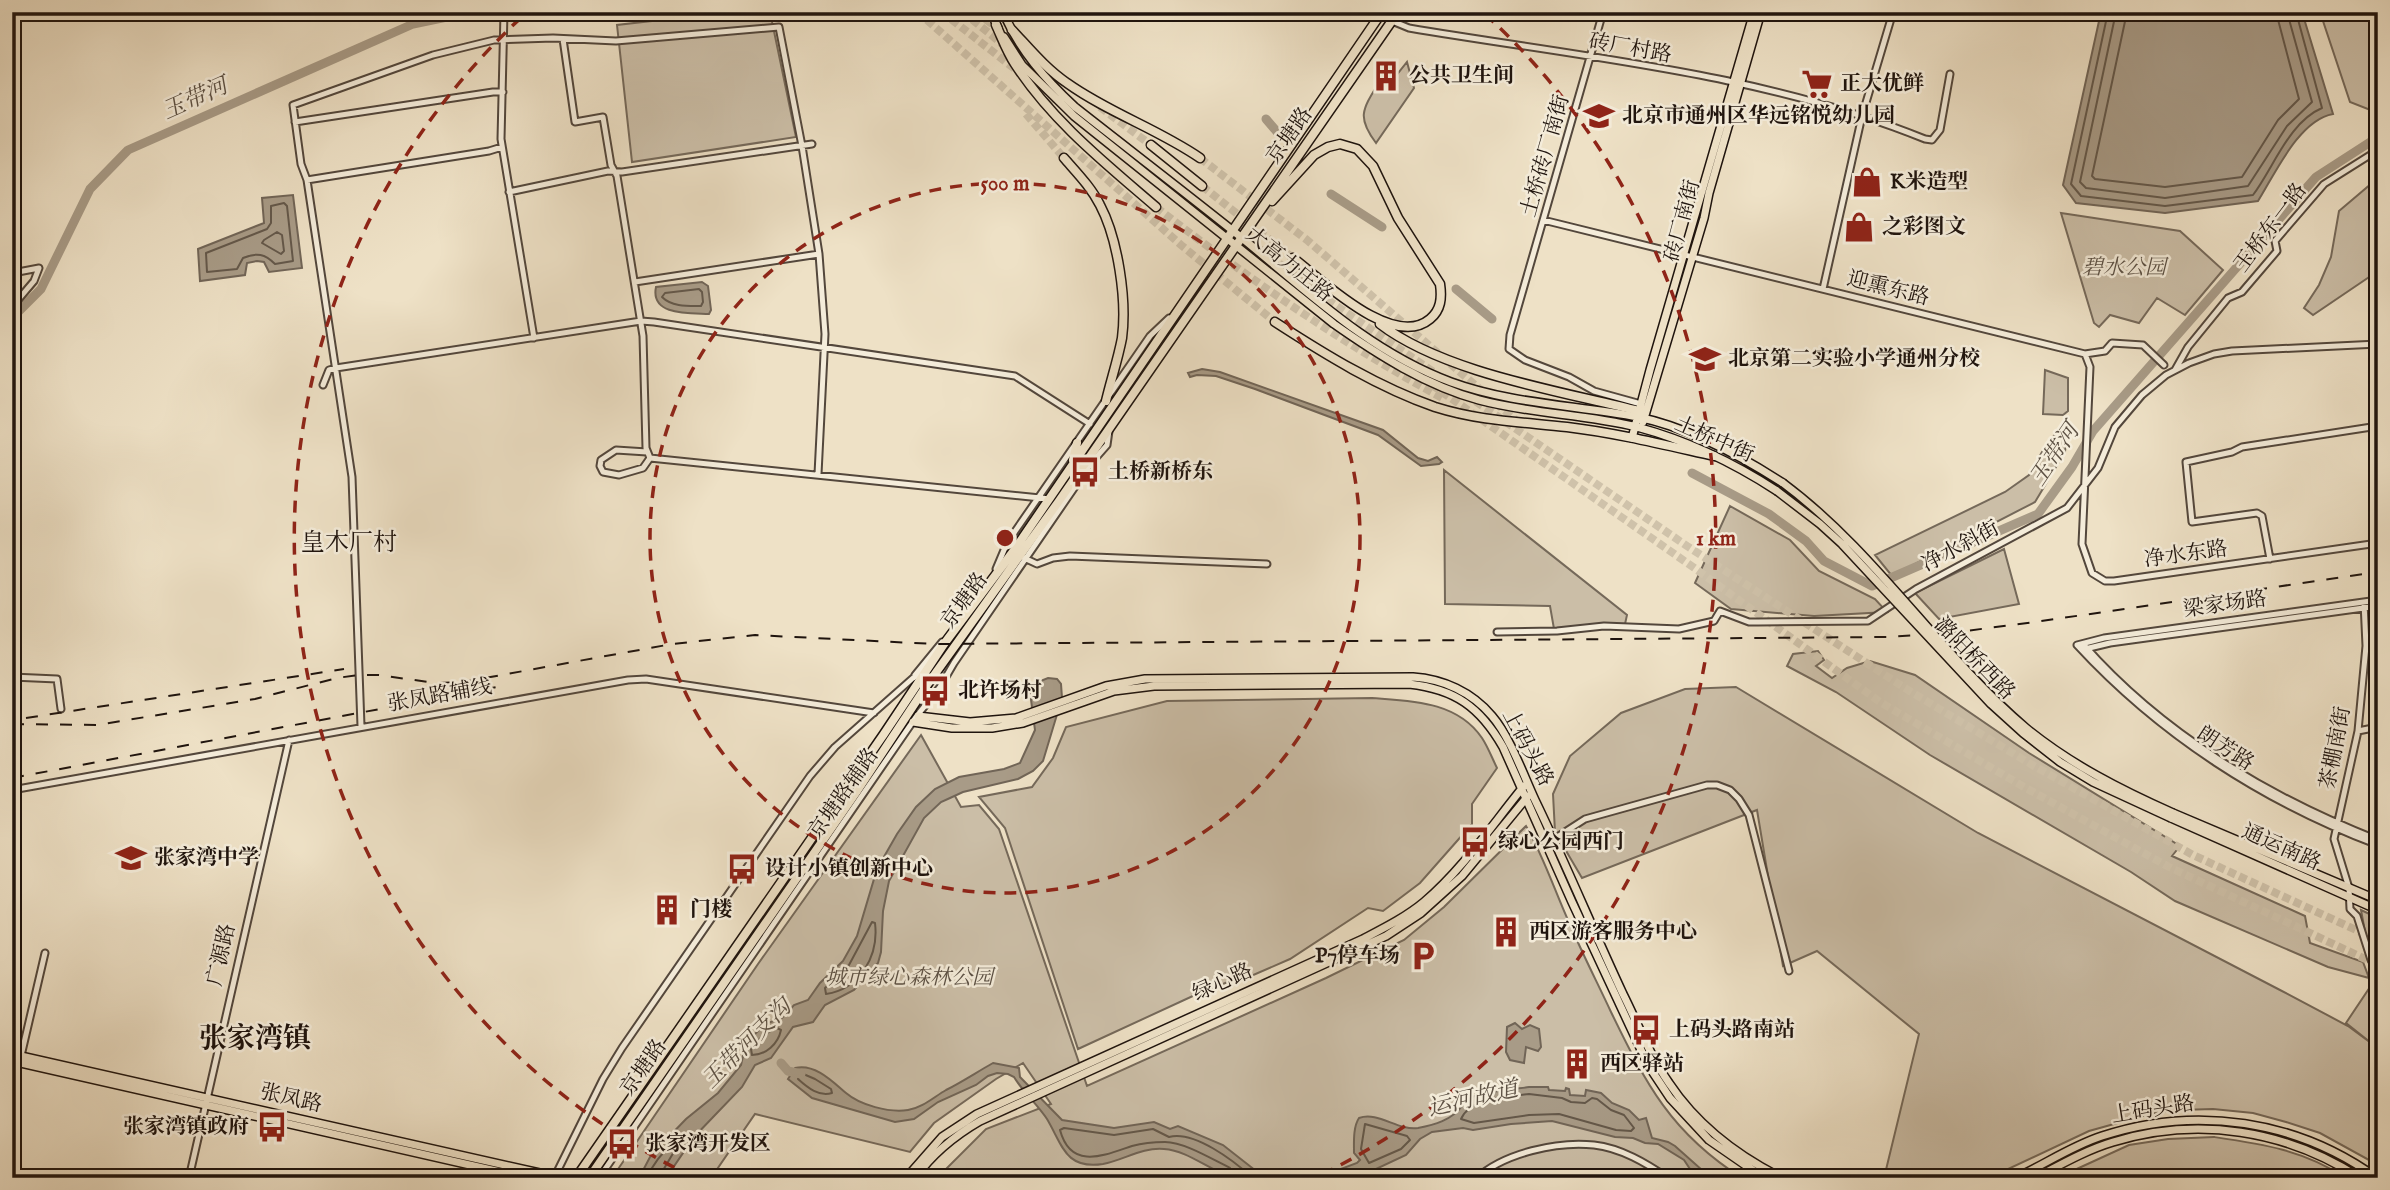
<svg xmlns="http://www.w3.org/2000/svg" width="2390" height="1190" font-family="'IM FELL English','Noto Serif SC',serif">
<rect width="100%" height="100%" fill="#eee1c6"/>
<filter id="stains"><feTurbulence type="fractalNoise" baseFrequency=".00286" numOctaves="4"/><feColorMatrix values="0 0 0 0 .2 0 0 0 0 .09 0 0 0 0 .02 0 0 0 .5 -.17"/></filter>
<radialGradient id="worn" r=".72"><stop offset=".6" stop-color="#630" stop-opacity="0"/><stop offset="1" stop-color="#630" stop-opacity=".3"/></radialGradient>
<path fill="#cbbea7" stroke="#75695a" stroke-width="2" d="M731 12H770L796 137 632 162 617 25Z
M2320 12H2378V113L2350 102Z
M1407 62 1414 88 1376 143C1357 118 1362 110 1378 84L1383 88 1387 87Z
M2378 178V271L2313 315 2304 308 2319 285 2331 257 2339 211Z
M2061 213 2180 231 2223 270 2185 315 2157 298 2139 323 2110 315 2099 327 2094 323Z
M2045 370 2068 378V411L2063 415 2043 414Z
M2064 422H2068L2065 452 2035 502 1892 576 1875 555 2005 492 2029 475 2042 452Z
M1444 470 1627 615 1625 624 1554 629 1550 606 1445 604Z
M1730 506 1790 540 1819 571 1875 599 1887 612 1814 616 1731 609 1695 583Z
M2004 549 2019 604 1939 619 1915 593Z
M1818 651 1824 660 1816 666 1832 678 1847 668 1870 661 1915 675 2029 753 2180 846 2172 856 2305 916 2310 943 2363 962 2369 978 2328 967 2175 901 2131 872 1930 755 1836 692 1787 666 1793 654Z
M1736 687 1978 833 2280 990 2348 1026 2375 1046 2346 1023 2374 981 2361 910 2378 918V1165L2320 1133 2286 1122 2253 1113 2213 1109 2180 1110 2150 1114 2089 1131 1989 1178H1884L1919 1034 1817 951 1783 966 1757 810 1582 878 1555 832 1553 794 1570 756 1621 713 1685 689Z
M1372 698C1411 701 1457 701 1482 738 1488 747 1492 758 1497 768L1472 804V824L1420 883 1383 911 1368 908 1290 959 1251 976 1238 978 1195 995 1078 1049 1005 828 979 797 1032 787 1053 758 1066 727 1167 701Z
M921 735 961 807 979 805 999 829 1087 1086 1326 978 1404 940 1444 907 1526 826C1545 859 1556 895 1572 929 1584 957 1598 984 1611 1012 1646 1084 1671 1133 1742 1178H937L986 1129 1051 1104 1023 1063 996 1079 934 1123 910 1152 755 1114 711 1178H627L614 1175 758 964Z
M2214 1137C2262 1144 2304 1150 2346 1178H2057L2129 1145 2168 1139Z"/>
<path fill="#a89b87" stroke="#716557" stroke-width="2" d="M2101 12H2302L2333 114C2299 120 2275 174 2258 201L2165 213 2076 203 2063 185Z
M293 195 302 268 269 272 264 262 257 261 247 263 245 275 200 281 198 249 264 223 262 198Z
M702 282 708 286 711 310 709 314C690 313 650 316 656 287Z
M1202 369 1220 372 1383 430 1418 458 1428 461 1437 457 1442 462 1439 464 1421 466 1378 435 1255 389 1216 376 1197 375 1190 377 1188 373Z
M1048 678 1057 679 1061 684 1062 698 1043 761 1033 771 1018 779 963 792 950 798 941 802 924 818 889 881 883 911 881 952 878 963 854 990 825 1005 813 1022 793 1027 771 1058 755 1065 742 1087 694 1137 668 1175 664 1178H639L650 1157 662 1144 686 1119 718 1093 741 1065 745 1047 752 1037 765 1024 782 1018 794 1005 808 1000 820 983 843 961 857 936 877 869 897 834 916 807 935 789 959 777 1004 769 1020 763 1035 730 1030 692 1033 684Z
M1515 1023 1522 1029 1530 1025 1539 1029 1541 1047 1538 1051 1526 1047 1524 1063 1510 1060 1506 1052 1507 1027Z
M993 1063 1019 1068 1020 1077 1062 1120 1114 1128 1154 1122 1170 1129 1178 1126 1223 1145 1265 1178C1256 1178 1243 1180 1233 1177 1209 1171 1190 1151 1164 1149 1142 1147 1124 1160 1103 1164 1065 1170 1062 1144 1047 1119 1037 1104 1023 1092 1014 1077L1008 1074 997 1073 988 1076 976 1085 938 1102 914 1119 895 1122 812 1098 788 1079 795 1068C815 1063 833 1082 846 1093 860 1105 889 1113 908 1110 922 1108 934 1097 946 1090 962 1082 977 1072 993 1063Z
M1529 1087H1548L1549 1090 1565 1091 1566 1088 1569 1089 1570 1095 1585 1096 1586 1090 1601 1093 1612 1103 1629 1110 1639 1120 1646 1118 1652 1138 1668 1142 1675 1146 1711 1178H1696L1684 1160 1658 1144 1645 1143 1633 1138 1615 1137 1552 1121 1511 1124 1473 1130 1463 1128 1432 1132 1420 1139 1406 1155 1359 1177 1317 1178 1357 1163 1360 1160 1354 1153C1354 1142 1353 1127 1359 1118 1378 1111 1398 1131 1418 1128 1434 1125 1452 1120 1462 1106 1463 1105 1463 1103 1464 1101 1474 1092 1515 1089 1529 1087Z"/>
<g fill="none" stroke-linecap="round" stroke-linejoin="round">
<path stroke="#64584a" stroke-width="2" d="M2108 12 2071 184 2081 196 2165 206 2253 195C2274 167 2289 122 2322 108L2296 12
M2116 12 2080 182 2086 188 2165 198 2248 186 2287 126 2312 102 2287 12
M2127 12 2092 176 2095 179 2165 187 2242 177 2278 120 2299 99 2276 12
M284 203 287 206 293 261 275 264C265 254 257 252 243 258L237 269 207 272 206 253 267 229 271 223V206Z
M277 232 282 235 284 251 281 254 262 243 264 240Z
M699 289 702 292 703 302 701 306C688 306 672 307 662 297L665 293Z
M872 922 875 923C879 956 860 989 826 994L825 988 849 965Z
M777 1028 781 1030C778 1044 766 1055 752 1055L751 1049C758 1039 766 1032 777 1028Z
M801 1073 815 1079 831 1089 832 1093C819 1097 808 1088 798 1079Z
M1529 1094 1562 1098 1571 1102 1585 1103 1592 1098 1597 1099 1611 1110 1624 1115 1634 1128 1631 1131 1616 1130 1559 1114 1529 1115 1474 1123 1461 1119C1471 1097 1506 1097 1529 1094Z
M1365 1124 1407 1136 1410 1140 1401 1149 1369 1163 1361 1149Z
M647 1178C652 1166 662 1151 673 1146L675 1150 662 1172 661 1178
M1234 1178 1230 1168C1212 1159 1184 1142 1165 1142 1154 1142 1143 1143 1132 1146 1105 1155 1071 1171 1060 1130L1064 1128 1114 1135 1153 1129 1169 1137C1194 1130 1234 1161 1253 1178"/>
<path stroke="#a89b87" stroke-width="9" d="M552 12H615
M1266 119 1278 133
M1331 194 1382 227
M1456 289 1492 319
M12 318 41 289 90 189 128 150 413 24 471 12
M1692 473 1769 514 1806 541 1824 561 1872 586 2038 514 2072 467 2093 431 2316 177 2378 137
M781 1063 788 1071 801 1074"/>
<path stroke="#cfc2aa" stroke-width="8" stroke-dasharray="8 4" stroke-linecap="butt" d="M918 12 1181 245 1275 322
M942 12 1020 73
M963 12 1006 47
M976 12 1021 46
M1016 55 1044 78
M1030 81 1058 104
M1100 107 1151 145
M1026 114 1064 158
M1200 158 1307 240 1519 423
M1202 186 1293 258
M1156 207C1246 277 1343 344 1444 399
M1260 249 1328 300 1435 373
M1248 251 1288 281
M1446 381 1687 546 1908 690 2034 766 2193 855 2378 940
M1432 385 1693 567 1880 702 2024 787 2169 867 2378 965"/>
<g stroke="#53473c" stroke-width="9">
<path id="minor" d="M504 12 501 139 534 338
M1603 12 1510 335 1509 349 1525 360 1569 377 1594 391 1641 404
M1392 21 1409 28C1580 57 1763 73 1925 139L1932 140 1940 130 1950 74
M563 39 575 122 603 117 611 165 617 176 643 336 646 448 650 458
M295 122 493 92H503
M307 180 489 151 502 147
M509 192 608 171 622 172 812 144
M1543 220 2085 354 2105 351 2112 343 2143 345 2164 365
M12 270 18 272 39 268 34 281 12 307
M635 282 819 254
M1823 289 1862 116 1893 12
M2085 354 2090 367 2082 544 2092 573 2105 581H2114L2378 543
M2175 370 2188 347 2228 298 2242 292 2277 251 2275 241 2324 184 2378 150
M323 385 329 370 336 368 641 321 654 322 1015 376 1090 424
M647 452 616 450 601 460 600 466 603 472 619 475 643 468 650 458
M650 458 1050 499
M1022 557 1037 564 1053 558 1070 556 1267 564
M2270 559 2262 516 2257 513 2192 522 2186 462 2232 452 2242 447 2378 426
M996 569 1007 543 1150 336 1169 318
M2378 600 2104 638 2077 645C2160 735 2264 802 2378 845
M2364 602 2366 646 2358 731 2334 839 2349 888 2350 909 2357 916 2371 960 2378 971
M1497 632 1557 631 1604 626 1679 629 1714 621 1720 611 1749 622H1758L1868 621 1916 589 2067 508 2098 468 2115 427 2142 395 2166 375 2189 363 2214 354 2232 351 2378 344
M2083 644C2161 733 2268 797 2378 840
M2085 649 2110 643 2378 606
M915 675 942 642
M12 677 57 679 61 709
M361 726 352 477 307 180 301 164 293 105 433 55 494 40 553 38 616 41 779 27 802 146 819 254 825 334 818 474
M2358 731 2378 727
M12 790 628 680 646 679 874 713
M1554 839 1585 819 1707 785H1717L1730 790 1739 799 1749 815 1789 971
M21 1056 45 953
M189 1178 289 740
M554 1178 603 1079 622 1048 810 776 835 747 913 678 925 671
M599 1178 916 717 940 687 954 663 1092 462 1107 445 1109 431
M1477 1178C1504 1153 1558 1141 1594 1145 1621 1148 1646 1163 1668 1178"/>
</g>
<g stroke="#1f140e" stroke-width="10">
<path id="major" d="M991 12 998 28
M1003 12C1020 51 1045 79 1075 107 1131 151 1187 194 1242 238 1308 292 1370 352 1451 382 1511 404 1576 405 1638 417 1687 427 1741 456 1783 483
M1004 37 1022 65 1074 116 1334 324C1378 355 1427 386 1479 400 1531 414 1585 414 1637 427 1686 440 1734 463 1777 491
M1643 422 1704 218 1709 193 1761 12
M1632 438 1650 370 1754 12
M918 716 970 722 1016 718 1106 686 1145 679 1413 677C1443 679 1472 692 1492 716 1510 737 1523 774 1535 800 1566 864 1593 930 1623 994 1638 1024 1650 1056 1669 1083 1697 1125 1738 1156 1782 1178
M913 722 952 728H992L1023 723 1114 691 1154 686 1409 684C1455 689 1480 707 1503 747L1572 902 1648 1065 1670 1098 1709 1140 1764 1178
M2173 813 2378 900
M2171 818 2378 910
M12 1054 562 1178
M12 1061 527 1178
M906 1178 942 1137 977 1114 1363 939C1384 928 1406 917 1424 902 1463 869 1492 825 1524 786
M915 1178C933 1153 954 1136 980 1121L1386 936 1421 913 1462 876 1528 796
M2015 1178C2044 1165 2071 1146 2102 1136 2196 1105 2297 1120 2377 1178
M2035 1178C2060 1165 2086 1150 2113 1142 2198 1116 2286 1130 2360 1178"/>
</g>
<g stroke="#1f140e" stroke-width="11">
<path id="highway" d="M996 25C1002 38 1007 52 1015 64 1052 121 1105 163 1156 207
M1012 30C1029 48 1046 69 1067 83 1109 113 1158 129 1200 158
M1151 145 1202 186
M1064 158C1077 173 1091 187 1100 205 1118 239 1127 300 1122 338 1118 359 1111 380 1106 401
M1272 201 1314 155 1328 147 1340 144 1357 149 1373 166 1398 218 1440 284C1442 298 1441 310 1430 319 1393 350 1322 280 1293 258
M1275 322C1326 355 1378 387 1435 407 1479 421 1522 422 1567 427 1617 433 1665 445 1714 456
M1380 324C1444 373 1561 391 1639 411L1644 419
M1073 460 1077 443
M576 1178 884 734 944 644 1015 549 1382 12
M589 1178 857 791 927 685 1059 501 1398 12"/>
</g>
<use href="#minor" stroke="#f4ecda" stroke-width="5"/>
<use href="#major" stroke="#eee1c6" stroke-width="7"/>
<use href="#highway" stroke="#eee1c6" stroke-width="8"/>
<path stroke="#1f140e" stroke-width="2" stroke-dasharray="12 12" stroke-linecap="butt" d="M26 718 344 669
M12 724 97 725 255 699 337 678 358 675H379L435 683 463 682 672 644 755 635 934 644 1888 637 1950 633 2035 622 2378 572
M12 778 497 687"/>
<g stroke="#1f140e" stroke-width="10" stroke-linecap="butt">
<path id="major-bridge" d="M1783 483C1876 552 1938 653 2026 728 2070 764 2121 790 2173 813
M1777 491 1820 524 1842 544 1991 704 2023 733 2060 762 2093 782 2171 818"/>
</g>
<use href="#major-bridge" stroke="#eee1c6" stroke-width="7"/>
</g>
<g fill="none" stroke="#8f2418" stroke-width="3.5" stroke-dasharray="12 9">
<circle cx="1005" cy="538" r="355"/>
<path d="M693 1177A711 711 0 0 1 525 14M1485 14A711 711 0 0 1 1317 1177"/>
</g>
<defs>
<g id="building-bare" transform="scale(2.415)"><path d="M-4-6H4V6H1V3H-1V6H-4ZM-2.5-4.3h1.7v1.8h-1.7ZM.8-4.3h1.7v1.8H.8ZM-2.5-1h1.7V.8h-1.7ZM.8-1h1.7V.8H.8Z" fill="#8f2418" stroke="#f4ecda" stroke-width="2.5" paint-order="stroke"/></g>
<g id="supermarket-bare" transform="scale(2.415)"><path d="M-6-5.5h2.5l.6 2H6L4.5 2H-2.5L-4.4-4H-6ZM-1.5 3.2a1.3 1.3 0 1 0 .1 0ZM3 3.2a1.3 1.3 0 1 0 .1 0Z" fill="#8f2418" stroke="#f4ecda" stroke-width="2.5" paint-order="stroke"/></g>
<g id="school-bare" transform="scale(2.415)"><path d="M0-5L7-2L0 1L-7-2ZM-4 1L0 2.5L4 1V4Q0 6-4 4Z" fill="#8f2418" stroke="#f4ecda" stroke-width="2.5" paint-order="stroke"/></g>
<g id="shop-bare" transform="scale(2.415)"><path d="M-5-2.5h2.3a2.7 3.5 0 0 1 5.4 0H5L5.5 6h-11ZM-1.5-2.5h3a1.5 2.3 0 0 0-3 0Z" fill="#8f2418" stroke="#f4ecda" stroke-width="2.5" paint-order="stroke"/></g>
<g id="bus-bare" transform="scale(2.415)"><path d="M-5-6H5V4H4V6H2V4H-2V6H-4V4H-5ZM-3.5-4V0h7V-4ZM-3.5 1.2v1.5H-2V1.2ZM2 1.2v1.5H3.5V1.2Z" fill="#8f2418" stroke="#f4ecda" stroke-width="2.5" paint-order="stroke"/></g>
<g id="parking-bare" transform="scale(2.415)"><path d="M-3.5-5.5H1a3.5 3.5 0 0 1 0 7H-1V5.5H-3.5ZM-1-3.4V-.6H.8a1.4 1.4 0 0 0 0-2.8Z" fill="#8f2418" stroke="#f4ecda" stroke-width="2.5" paint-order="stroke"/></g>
</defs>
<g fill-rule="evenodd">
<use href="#building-bare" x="1386" y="76"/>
<use href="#supermarket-bare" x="1817" y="84"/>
<use href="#school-bare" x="1599" y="116"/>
<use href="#shop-bare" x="1867" y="182"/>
<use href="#shop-bare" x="1859" y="227"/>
<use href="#school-bare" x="1705" y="359"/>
<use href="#bus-bare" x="1085" y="472"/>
<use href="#bus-bare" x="935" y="691"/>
<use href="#bus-bare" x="1475" y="842"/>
<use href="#school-bare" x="131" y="858"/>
<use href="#bus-bare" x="742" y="869"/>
<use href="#building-bare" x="667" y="910"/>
<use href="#building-bare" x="1506" y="932"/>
<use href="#parking-bare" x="1423" y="956"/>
<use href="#bus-bare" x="1646" y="1030"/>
<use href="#building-bare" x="1577" y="1064"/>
<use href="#bus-bare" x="272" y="1127"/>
<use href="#bus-bare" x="622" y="1144"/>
</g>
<g text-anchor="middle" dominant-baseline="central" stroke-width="5" stroke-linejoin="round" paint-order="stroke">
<g font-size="21" fill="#1f140e" stroke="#f4ecda">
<text transform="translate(1630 49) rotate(10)">砖厂村路</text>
<text transform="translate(1290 136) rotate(-55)">京塘路</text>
<text transform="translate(1546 156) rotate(-74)">土桥砖厂南街</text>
<text transform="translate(1683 221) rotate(-75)">砖厂南街</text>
<text transform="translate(2271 228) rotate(-53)">玉桥东一路</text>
<text transform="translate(1289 265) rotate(39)">大高力庄路</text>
<text transform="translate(1888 289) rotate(14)">迎熏东路</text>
<text transform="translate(1714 440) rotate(24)">土桥中街</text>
<text transform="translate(1961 547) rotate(-28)">净水斜街</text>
<text transform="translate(2186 555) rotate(-8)">净水东路</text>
<text transform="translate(965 601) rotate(-54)">京塘路</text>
<text transform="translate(2225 605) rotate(-8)">梁家场路</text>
<text transform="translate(1974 659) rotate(46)">潞阳桥西路</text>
<text transform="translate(440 696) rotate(-10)">张凤路辅线</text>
<text transform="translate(1527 748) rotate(62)">上码头路</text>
<text transform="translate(2336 748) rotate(-79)">茶棚南街</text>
<text transform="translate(2225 749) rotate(33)">朗芳路</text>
<text transform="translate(844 794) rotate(-55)">京塘路辅路</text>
<text transform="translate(2281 848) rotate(24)">通运南路</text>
<text transform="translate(222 955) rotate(-77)">广源路</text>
<text transform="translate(1223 983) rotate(-24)">绿心路</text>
<text transform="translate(644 1068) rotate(-55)">京塘路</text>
<text transform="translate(291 1099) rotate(13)">张凤路</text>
<text transform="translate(2153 1110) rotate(-9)">上码头路</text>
</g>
<g font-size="21" font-weight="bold" fill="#1f140e" stroke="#f4ecda" text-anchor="start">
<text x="1409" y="76">公共卫生间</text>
<text x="1840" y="84">正大优鲜</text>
<text x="1622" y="116">北京市通州区华远铭悦幼儿园</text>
<text x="1890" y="182">K米造型</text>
<text x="1882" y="227">之彩图文</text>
<text x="1728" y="359">北京第二实验小学通州分校</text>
<text x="1108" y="472">土桥新桥东</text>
<text x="958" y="691">北许场村</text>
<text x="1498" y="842">绿心公园西门</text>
<text x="154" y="858">张家湾中学</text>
<text x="765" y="869">设计小镇创新中心</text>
<text x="690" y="910">门楼</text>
<text x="1529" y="932">西区游客服务中心</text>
<text x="1400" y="956" text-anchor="end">P7停车场</text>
<text x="1669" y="1030">上码头路南站</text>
<text x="1600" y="1064">西区驿站</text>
<text x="249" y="1127" text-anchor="end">张家湾镇政府</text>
<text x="645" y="1144">张家湾开发区</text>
</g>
<g font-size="21" font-style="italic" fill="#5b5044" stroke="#f4ecda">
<text x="2124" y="268">碧水公园</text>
<text x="909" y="978">城市绿心森林公园</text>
</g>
<g font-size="23" font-style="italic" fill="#5d5144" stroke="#f4ecda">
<text transform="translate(195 99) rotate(-24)">玉带河</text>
<text transform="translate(2055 455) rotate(-56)">玉带河</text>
<text transform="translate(747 1044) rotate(-45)">玉带河支沟</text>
<text transform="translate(1473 1099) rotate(-13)">运河故道</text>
</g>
<g font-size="24" fill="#1f140e" stroke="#f4ecda">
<text x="349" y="543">皇木厂村</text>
</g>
<g font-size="28" font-weight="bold" fill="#1f140e" stroke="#f4ecda">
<text x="255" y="1039">张家湾镇</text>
</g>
</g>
<circle cx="1005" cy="538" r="10" fill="#8f2418" stroke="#f4ecda" stroke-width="3.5"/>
<g font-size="21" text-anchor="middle" font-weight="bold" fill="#8f2418" stroke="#f4ecda" stroke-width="5" stroke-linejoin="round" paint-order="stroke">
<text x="1005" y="190">500 m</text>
<text x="1716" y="545">1 km</text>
</g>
<rect width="2390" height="1190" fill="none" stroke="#eee1c6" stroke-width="42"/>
<rect x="14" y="14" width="2362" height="1162" fill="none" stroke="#1f140e" stroke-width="3.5"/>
<rect x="21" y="21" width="2348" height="1148" fill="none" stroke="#1f140e" stroke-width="2"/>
<rect width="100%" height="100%" filter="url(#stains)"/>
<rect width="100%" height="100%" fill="url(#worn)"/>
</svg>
